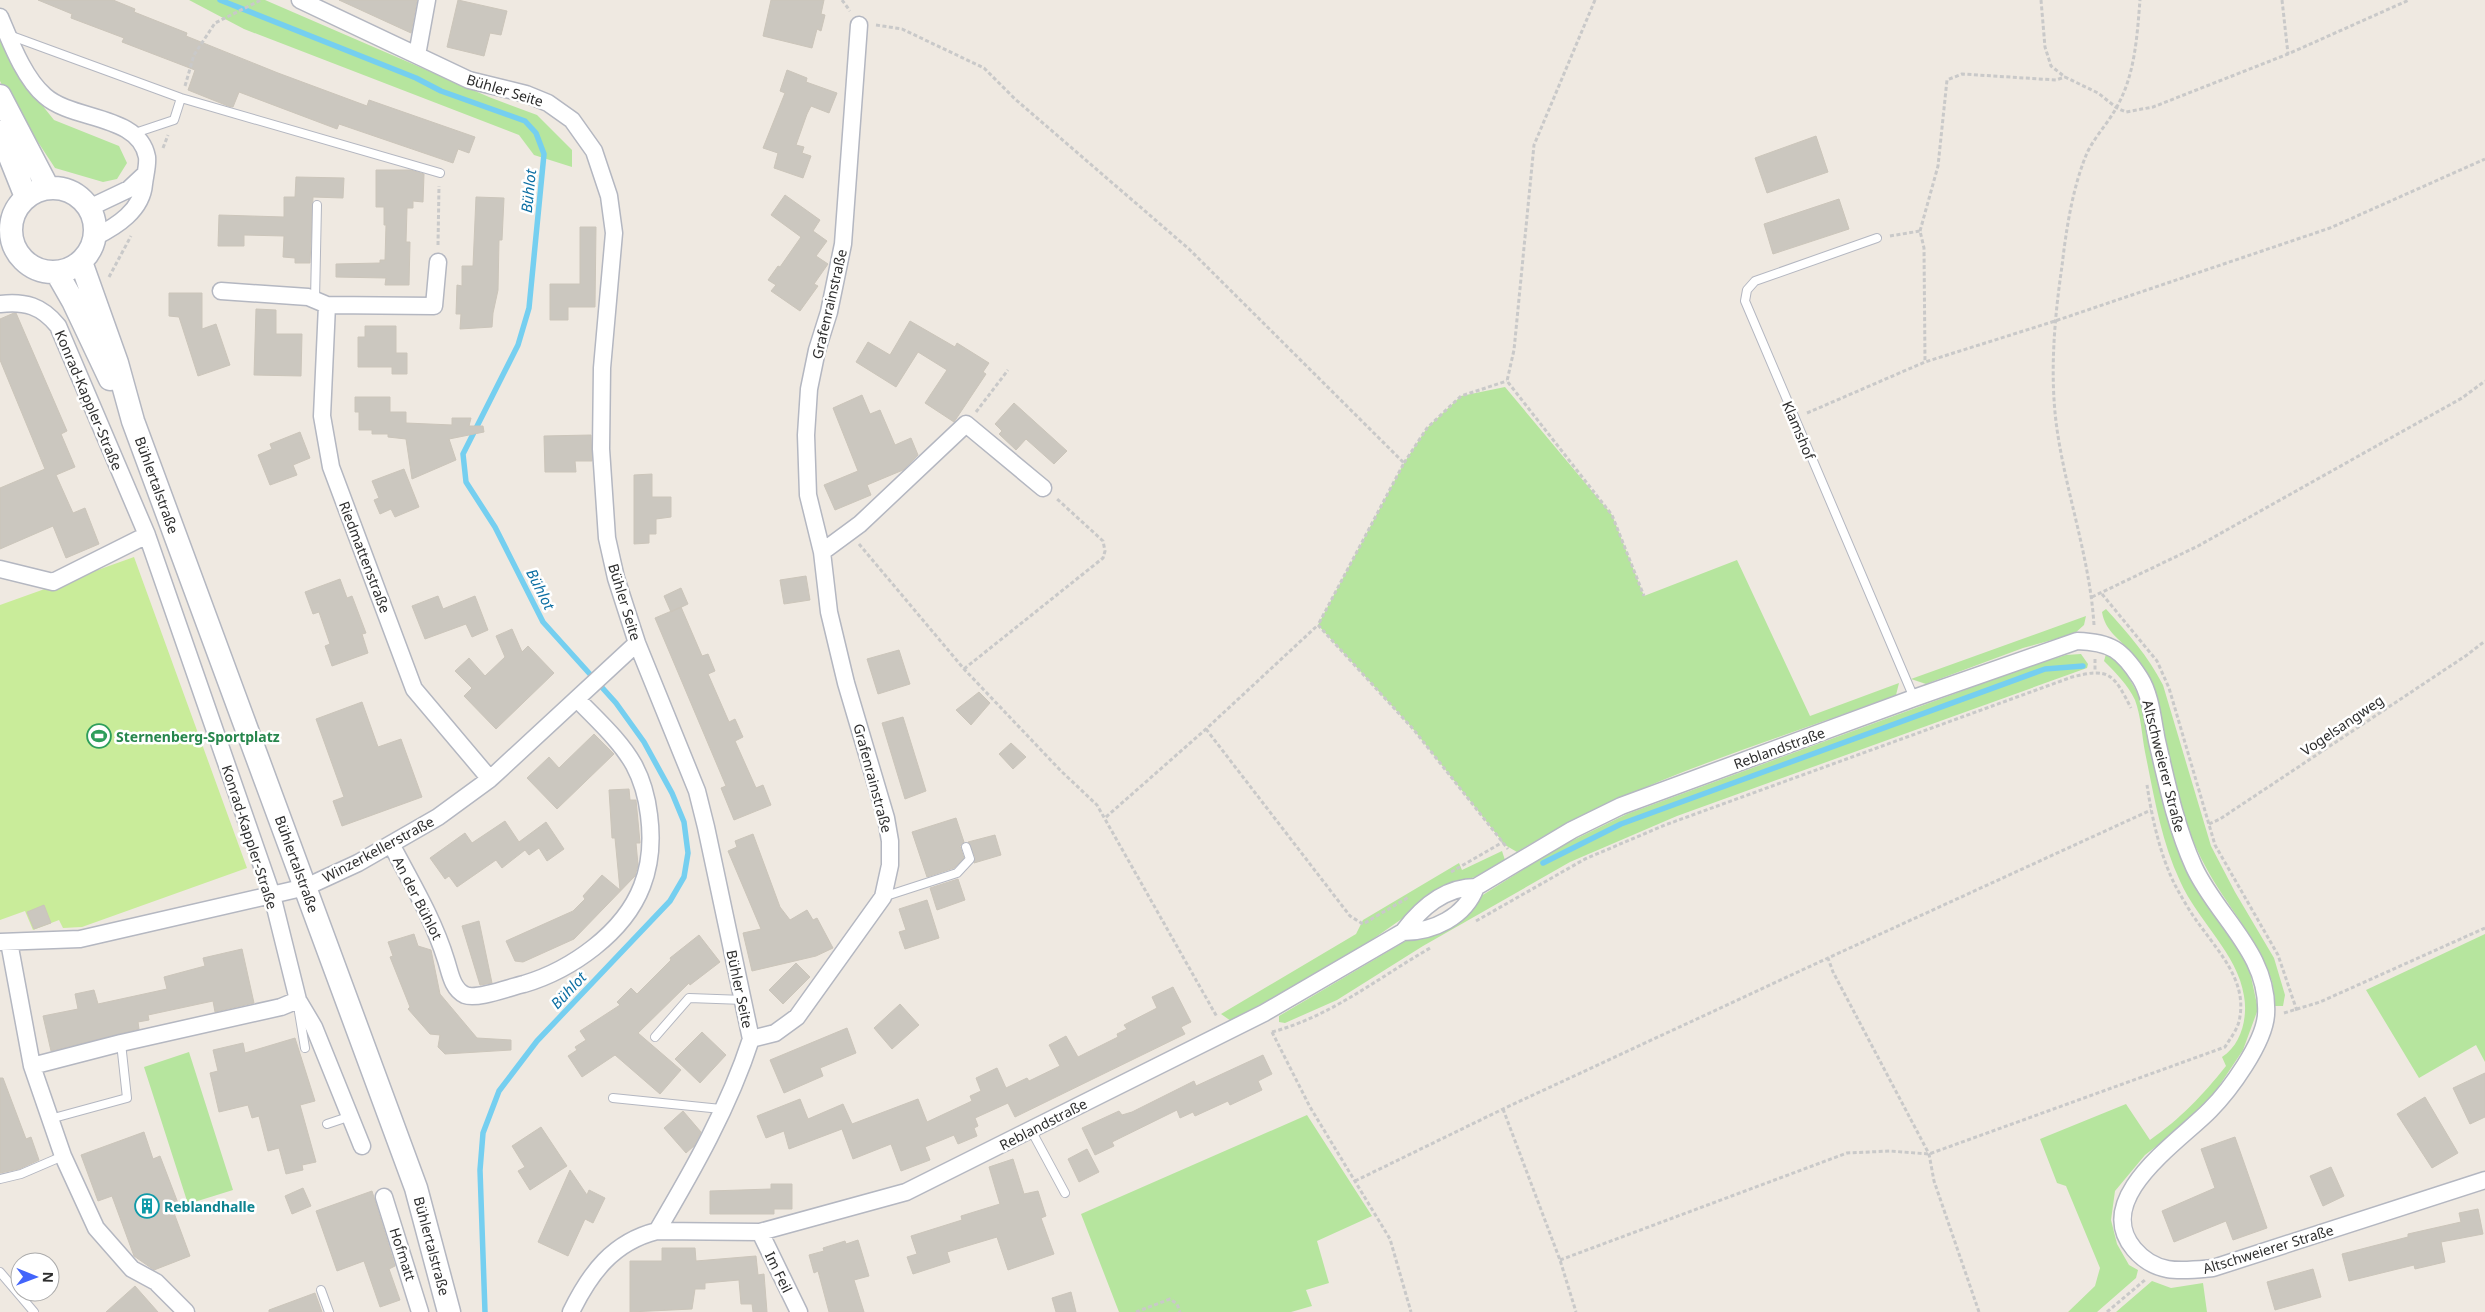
<svg xmlns="http://www.w3.org/2000/svg" width="2485" height="1312" font-family="'Noto Sans',sans-serif">
<rect width="100%" height="100%" fill="#efe9e1"/>
<path fill="#b6e59e" d="M189 0H265L489 97 537 115 572 150V167L534 155 519 135 244 29Z
M0 22 34 95 54 120 119 146 127 163 117 179 103 182 55 168 7 95 0 81Z
M1505 387 1612 515 1644 596 1737 560 1810 716 1899 683 1896 695C1769 743 1634 780 1517 852L1505 845 1414 730 1318 625 1404 463 1427 428 1461 396Z
M2106 609C2128 633 2148 656 2163 685L2211 846 2235 892 2274 958 2285 995 2283 1006H2275C2274 996 2274 985 2270 976 2254 933 2221 899 2201 858 2175 806 2166 743 2153 687 2148 674 2139 660 2129 650 2117 637 2105 630 2102 612Z
M2086 616 2084 625 2074 634 2023 648 1926 684 1911 679Z
M2081 654 2088 664 2087 668 1677 816 1570 862 1423 946 1337 1000 1285 1023 1279 1022V1016L1470 903 1559 847 1627 814 2030 666 2066 655Z
M2106 654 2122 666 2137 692 2145 714 2169 824 2181 857 2207 905 2239 948 2250 972 2258 1009 2243 1050 2213 1095 2171 1135 2145 1155 2115 1191 2111 1220 2117 1244 2129 1265 2138 1270 2136 1278 2097 1312H2068L2095 1286 2100 1268 2066 1186 2057 1183 2040 1139 2126 1104 2150 1140C2181 1118 2202 1096 2226 1066L2222 1057C2241 1045 2248 1018 2244 996 2238 954 2197 920 2180 881 2161 840 2154 796 2145 752 2142 736 2141 716 2135 700 2128 685 2116 673 2104 661Z
M1502 851 1505 860 1477 876 1446 888 1353 953 1231 1021 1221 1014 1356 934 1363 920 1459 863 1462 870Z
M2485 934V1062L2476 1045 2419 1078 2366 990Z
M189 1052 233 1190 188 1204 144 1067Z
M1307 1115 1372 1216 1317 1241 1329 1283 1306 1290 1312 1306 1291 1312H1119L1081 1214Z
M2152 1281 2171 1288 2203 1283 2207 1312H2116Z"/>
<path fill="#c9ec9a" d="M134 557 247 868 82 927 63 928 59 920 33 930 25 911 0 920V605Z"/>
<g fill="none" stroke-linecap="round" stroke-linejoin="round">
<path stroke="#75cff0" stroke-width="5.5" d="M220 0 416 78 441 91 525 121 536 133 544 154 529 308 518 345 463 454 466 482 495 527 543 622 616 703 644 742 672 793 684 822 688 853 684 877 670 901 537 1041 499 1091 483 1133 480 1170 485 1312
M1543 863 1621 824 2045 669 2083 666"/>
</g>
<path fill="#cbc7bf" stroke="#cbc5ba" d="M38 0H113L135 9 134 12 187 33 186 36 278 73 367 106 369 100 475 137 469 153 458 149 453 163 339 124 337 129 239 92 233 107 228 106 188 90 195 70 122 42 124 38 71 18 72 14Z
M339 0H417L411 33Z
M458 0 507 11 501 35 490 33 484 56 447 47Z
M771 0H824L821 14 825 15 821 31 817 29 812 48 763 36Z
M787 70 807 78 806 82 837 93 829 113 811 106 807 114 796 145 804 147 802 153 811 156 803 178 774 168 778 153 763 148 785 93 780 91Z
M1816 136 1828 172 1767 193 1755 158Z
M376 170H411L424 174 423 202 413 201V208H407L406 242H410L409 285H385L386 278 336 277V264L380 263V260H385L386 225H384V207H376Z
M296 177 344 178 343 198 313 197 310 263H295V258L283 257 284 236 244 235V246H218L219 215 284 217V197H295Z
M785 195 820 220 813 231 827 241 816 256 828 264 814 284 818 286 800 311 771 291 776 285 768 280 778 266 780 267 801 237 771 215Z
M476 197 504 198 502 240H499L498 290 493 313 492 327 460 329 461 314H456L457 285 462 286V266H473Z
M1839 199 1849 229 1773 254 1764 224Z
M580 227H596L595 307H568V320H550V284H580Z
M169 293H202V329L216 324 230 365 198 376 179 317 169 316Z
M256 309 276 310V334H302L301 376 254 375Z
M14 313H16L67 431 61 434 75 467 56 475 73 513 85 508 99 544 66 558 53 526 0 549V488L45 469 0 360V319Z
M910 321 955 347 957 343 989 363 983 372 986 374 954 422 925 403 947 370 918 352 896 387 856 362 868 342 890 355Z
M365 326H396V353H407V374H392V367H358V337H365Z
M862 395 870 414 880 410 895 445 911 438 918 455 903 470 867 485 871 495 835 510 824 485 858 471 833 408Z
M355 397H390V412H406V423L452 425V418H471L469 426H483L484 432 449 439 456 460 412 479 406 439 388 437V434H372V430H359V412H355Z
M1014 403 1067 451 1054 464 1026 439 1016 450 999 434 1002 431 995 424Z
M300 432 310 458 293 465 297 475 270 485 258 455 272 449 270 444Z
M591 435 592 461H575L576 472H545L544 436Z
M404 469 419 507 395 517 391 509 380 514 374 500 379 498 372 481Z
M652 474V497H671V517L656 519V534H649V543L634 544V475Z
M806 576 810 600 784 604 780 580Z
M340 579 347 598 352 596 366 633 362 634 368 653 332 666 325 646 330 644 319 612 313 614 305 592Z
M681 588 688 604 671 612 664 596Z
M438 596 443 609 475 596 488 630 472 637 466 624 425 639 412 606Z
M681 607 702 656 708 654 715 671 708 674 729 722 735 719 743 737 735 741 756 788 763 785 771 805 734 820 721 788 726 786 655 618Z
M512 629 522 652 528 646 554 673 496 729 464 696 472 688 455 671 469 658 485 676 505 657 496 636Z
M899 650 910 684 878 694 867 659Z
M979 692 990 703 971 725 956 710Z
M362 702 378 747 401 739 422 797 342 826 333 801 344 797 316 719Z
M903 717 926 791 905 799 882 723Z
M594 734 614 754 557 809 527 778 549 757 559 768Z
M1011 743 1026 757 1013 769 999 754Z
M629 789 630 800H636L638 821 640 843H636L638 865 635 876 574 939 523 962 515 961 506 941 573 911 585 899 583 896 602 875 620 890 615 838H612L609 790Z
M956 818 964 842 960 846 964 858 954 868 927 877 912 832Z
M505 821 519 842 546 822 564 849 547 861 539 848 529 855 525 850 502 868 496 860 457 887 449 876 445 879 430 858 465 833 472 843Z
M753 834 780 907 790 920 807 910 813 920 817 918 833 948 816 956 752 971 743 933 761 929 728 851 737 847 735 841Z
M995 835 1001 855 974 863 975 857 968 842Z
M958 879 965 900 937 910 930 888Z
M927 900 939 938 905 949 899 932 906 930 899 909Z
M44 905 51 923 34 929 27 912Z
M479 921 492 983 480 985 462 926Z
M414 934 418 946 431 950 440 994 477 1038 511 1040V1050L445 1054 438 1047 440 1035 430 1034 408 1009 410 1007 390 957 393 956 388 942Z
M699 935 720 962 690 985 689 983 638 1033 681 1070 660 1094 615 1055 582 1077 568 1056 577 1050 575 1047 586 1040 580 1031 620 1005 617 1002 631 988 637 994 671 960 670 958Z
M242 949 254 1003 215 1012 213 1001 148 1015 149 1020 138 1022 139 1029 51 1051 43 1016 78 1009 75 994 94 990 98 1004 167 989 164 977 205 966 203 958Z
M796 963 810 977 783 1004 769 990Z
M1173 987 1191 1022 1181 1027 1185 1034 1015 1117 1008 1103 975 1118 978 1126 974 1128 977 1136 958 1144 954 1135 925 1147 930 1160 901 1171 891 1144 853 1159 842 1129 789 1149 784 1131 766 1138 757 1116 800 1099 808 1119 843 1104 852 1124 918 1099 927 1122 972 1101 970 1096 981 1091 976 1078 997 1068 1006 1088 1027 1078 1029 1081 1060 1066 1049 1045 1066 1036 1078 1057 1118 1037 1117 1034 1127 1029 1124 1025 1157 1008 1152 997Z
M900 1004 919 1025 892 1049 874 1028Z
M847 1028 856 1053 820 1068 823 1076 784 1093 770 1060Z
M702 1032 726 1055 700 1083 675 1059Z
M295 1038 315 1101 300 1105 316 1162 302 1165 303 1170 286 1174 279 1148 268 1151 259 1116 252 1118 248 1105 219 1112 210 1073 218 1071 213 1050 243 1043 245 1053Z
M1263 1055 1272 1074 1258 1081 1262 1090 1230 1105 1228 1101 1195 1116 1193 1112 1180 1118 1177 1110 1112 1142 1114 1146 1095 1155 1082 1128 1119 1111 1122 1115 1132 1112 1194 1081 1196 1086Z
M2485 1073V1117L2470 1124 2453 1088Z
M0 1078H3L26 1139 31 1137 39 1160 19 1169 0 1173Z
M2425 1097 2458 1153 2432 1168 2397 1114Z
M683 1111 701 1132 694 1146 686 1153 664 1128Z
M541 1127 567 1166 530 1190 518 1171 525 1167 512 1146Z
M144 1132 153 1159 160 1156 181 1211 174 1213 190 1256 154 1270 134 1256 112 1196 98 1201 81 1155Z
M2235 1137 2267 1228 2233 1240 2226 1221 2174 1242 2162 1211 2215 1188 2201 1149Z
M1087 1149 1099 1172 1079 1182 1068 1159Z
M1013 1159 1024 1194 1038 1191 1046 1216 1041 1218 1054 1254 1008 1270 997 1237 947 1252 950 1262 913 1274 907 1257 917 1254 911 1236 962 1220 961 1216 1000 1204 989 1167Z
M2331 1167 2344 1196 2323 1206 2310 1176Z
M570 1170 587 1195 589 1190 605 1198 593 1223 585 1219 568 1256 538 1242Z
M771 1184H792V1209H774V1214H710V1191L771 1189Z
M303 1188 311 1206 292 1214 285 1196Z
M372 1191 395 1266 389 1269 400 1300 380 1307 364 1261 337 1271 316 1211Z
M2478 1209 2483 1234 2441 1242 2445 1262 2415 1269 2414 1265 2349 1281 2342 1254 2408 1237V1234L2461 1222 2459 1213Z
M858 1240 869 1276 854 1280 864 1312H829L818 1271 814 1273 809 1255 824 1251 823 1248 845 1241 846 1244Z
M662 1248H695L696 1261 756 1256 758 1275 764 1274 767 1312H753L752 1304H741L739 1280 705 1283V1289H695L692 1309 630 1312V1261H662Z
M2313 1269 2321 1297 2275 1310 2267 1282Z
M135 1286 158 1312H106Z
M1071 1292 1076 1312H1056L1052 1298Z
M315 1293 322 1312H269V1310Z"/>
<g fill="none" stroke-linecap="round" stroke-linejoin="round">
<g stroke="#b4b7c1" stroke-width="10">
<path id="lane" d="M9 35 181 98 440 173
M135 133 174 120 181 98
M1877 238 1755 281 1747 290 1745 301 1914 698
M315 300 317 205
M883 897 957 873 970 859 966 847
M299 1012 305 1048
M655 1037 689 998 744 1000
M613 1098 721 1109
M50 1119 127 1098 121 1043
M327 1124 351 1116
M1031 1130 1065 1193
M0 1179 21 1174 63 1156
M0 1272 34 1312
M321 1290 329 1312"/>
</g>
<g stroke="#b4b7c1" stroke-width="19">
<path id="street" d="M300 0 469 80 526 94 548 103 572 120 594 151 609 196 614 233 602 368 601 449 607 538 616 578 637 643 697 791 706 827 751 1039C729 1107 693 1170 657 1231
M0 17C11 43 24 78 45 96 73 121 139 114 147 157 148 165 145 175 144 184 142 210 117 226 95 237
M417 55 427 0
M89 208 129 189 145 174
M221 291 308 297 327 305 322 416 331 467 414 689 490 779
M0 304C25 301 42 306 58 326L147 535 272 895 298 1000 281 1007 121 1043 32 1066
M327 305 434 306 438 262
M822 552 860 524 966 424 1043 488
M0 569 53 582 147 535
M391 844C411 882 433 918 446 960 450 972 452 989 465 995 477 1000 510 987 524 984 571 970 624 933 642 886 651 863 652 838 649 815 647 798 642 780 634 765 620 740 597 720 577 699
M1403 932C1433 932 1465 917 1476 887
M0 942 80 939 306 887 358 863 438 817 490 779 637 643
M9 942 32 1066 63 1156 96 1228 132 1269 156 1282 186 1312
M298 1000 314 1027 362 1146
M751 1039 775 1033 797 1017 883 897 890 865V841L886 818 846 683 829 612 822 552 808 495 806 435 809 389 817 350 829 312 843 244 859 25
M384 1197 420 1312
M760 1232 799 1312
M571 1312C590 1273 613 1242 657 1231L760 1232 906 1192 1264 1013 1403 932C1421 908 1444 887 1476 887L1572 830 1621 806 1914 698 2077 641C2111 642 2122 650 2140 678 2151 695 2153 722 2157 741 2167 784 2176 827 2194 867 2217 917 2270 954 2266 1015 2264 1043 2230 1090 2210 1110 2180 1141 2091 1198 2134 1249 2156 1275 2181 1271 2213 1268L2485 1180"/>
</g>
<g stroke="#b4b7c1" stroke-width="25">
<path id="secondary" d="M0 96 48 188
M0 132 26 197
M11 230a42 42 0 1 1 84 0a42 42 0 1 1-84 0Z
M81 262 117 363 133 421 416 1188 449 1312
M57 273 73 301 110 379"/>
</g>
<path stroke="#c9c9c9" stroke-width="3" stroke-dasharray="4 2.5" stroke-linecap="butt" d="M842 0 850 11
M1595 0 1534 145 1514 350 1507 381 1612 515 1644 596
M2041 0 2045 47 2051 66 2065 77 2098 93 2117 108 2126 112 2153 107 2288 54 2409 0
M2282 0 2288 54
M876 25 902 29 984 68 1015 99 1189 249 1404 463 1318 625 1414 730 1508 849
M185 86 194 55 215 23 261 0
M163 148 168 135
M1920 231 1938 166 1947 80 1962 74 2056 80 2065 77
M1890 236 1920 231 1924 248 1925 362
M438 245 439 186
M109 277 131 236
M976 412 1008 370
M1807 413 1925 362 2055 321 2330 228 2485 159
M1404 463 1427 428 1461 396 1507 381
M859 544 964 669 1061 771 1097 805 1217 1017
M2102 594 2157 661 2169 688 2215 845 2278 955 2297 1011
M2092 597 2198 546 2462 398 2485 381
M2094 625C2090 561 2068 499 2058 436 2049 380 2054 321 2062 266 2066 231 2072 191 2085 158 2091 141 2106 126 2115 110 2135 77 2137 37 2140 0
M2095 659V671
M964 669 1103 558 1105 551 1103 541 1056 498
M1206 729 1350 916 1363 924 1409 897
M1106 817 1206 729 1318 625
M2209 824 2220 819 2467 655 2485 641
M1451 872 1503 842
M1476 921 1585 859 1665 825 2072 677C2110 667 2114 675 2131 708
M2284 1013 2320 1002 2485 928
M1272 1032C1332 1016 1379 977 1432 947
M1272 1032 1310 1107 1390 1239 1411 1312
M1503 1109 1560 1260 1576 1312
M1355 1181 1503 1109 1828 958
M1560 1260 1847 1153 1890 1151 1929 1154 2225 1047C2231 1037 2239 1028 2240 1016 2246 980 2218 951 2199 924 2190 912 2182 898 2175 885 2160 855 2152 818 2147 785
M1136 1312 1170 1299 1177 1304 1180 1312
M1979 1312 1934 1181 1929 1154 1833 972 1828 958 2151 810
M2107 1312 2146 1279"/>
<use href="#lane" stroke="#fff" stroke-width="8"/>
<use href="#street" stroke="#fff" stroke-width="16"/>
<use href="#secondary" stroke="#fff" stroke-width="22"/>
</g>
<defs>
<g id="stadium-ring" transform="scale(1.25)"><circle r="9.5" fill="#fff" stroke="#2e9e5b" stroke-width="1.5"/><path d="M0-5a6.5 5 0 1 0 0 10a6.5 5 0 1 0 0-10ZM-3.5-1.8h7v3.6h-7Z" fill="#2e9e5b"/></g>
<g id="building-ring" transform="scale(1.25)"><circle r="9.5" fill="#fff" stroke="#0f9aa8" stroke-width="1.5"/><path d="M-4-6H4V6H1V3H-1V6H-4ZM-2.5-4.3h1.7v1.8h-1.7ZM.8-4.3h1.7v1.8H.8ZM-2.5-1h1.7V.8h-1.7ZM.8-1h1.7V.8H.8Z" fill="#0f9aa8"/></g>
</defs>
<g fill-rule="evenodd">
<use href="#stadium-ring" x="99" y="736"/>
<use href="#building-ring" x="147" y="1206"/>
</g>
<g text-anchor="middle" dominant-baseline="central" stroke-width="5" stroke-linejoin="round" paint-order="stroke">
<g font-size="14" fill="#2e2e2e" stroke="#fff">
<text transform="translate(505 90) rotate(17)">Bühler Seite</text>
<text transform="translate(829 304) rotate(-77)">Grafenrainstraße</text>
<text transform="translate(89 400) rotate(67)">Konrad-Kappler-Straße</text>
<text transform="translate(1799 430) rotate(67)">Klamshof</text>
<text transform="translate(157 485) rotate(70)">Bühlertalstraße</text>
<text transform="translate(365 557) rotate(69)">Riedmattenstraße</text>
<text transform="translate(625 602) rotate(73)">Bühler Seite</text>
<text transform="translate(2342 725) rotate(-34)">Vogelsangweg</text>
<text transform="translate(1779 748) rotate(-20)">Reblandstraße</text>
<text transform="translate(2164 766) rotate(76)">Altschweierer Straße</text>
<text transform="translate(873 778) rotate(75)">Grafenrainstraße</text>
<text transform="translate(250 837) rotate(72)">Konrad-Kappler-Straße</text>
<text transform="translate(378 849) rotate(-28)">Winzerkellerstraße</text>
<text transform="translate(297 864) rotate(70)">Bühlertalstraße</text>
<text transform="translate(418 898) rotate(63)">An der Bühlot</text>
<text transform="translate(740 989) rotate(78)">Bühler Seite</text>
<text transform="translate(1043 1124) rotate(-27)">Reblandstraße</text>
<text transform="translate(432 1246) rotate(75)">Bühlertalstraße</text>
<text transform="translate(2268 1249) rotate(-17)">Altschweierer Straße</text>
<text transform="translate(403 1254) rotate(72)">Hofmatt</text>
<text transform="translate(779 1272) rotate(64)">Im Feil</text>
</g>
<g font-size="14" font-weight="bold" fill="#27864d" stroke="#fff" text-anchor="start">
<text x="116" y="736">Sternenberg-Sportplatz</text>
</g>
<g font-size="14" font-weight="bold" fill="#0d838f" stroke="#fff" text-anchor="start">
<text x="164" y="1206">Reblandhalle</text>
</g>
<g font-size="15" font-style="italic" fill="#0d6fa3" stroke="#fff">
<text transform="translate(528 191) rotate(-84)">Bühlot</text>
<text transform="translate(541 589) rotate(63)">Bühlot</text>
<text transform="translate(568 990) rotate(-47)">Bühlot</text>
</g>
</g>
<g transform="translate(35 1277) rotate(91)"><circle r="24" fill="#ffffff" stroke="#ababab"/>
<path d="M0-4L9 19L0 12L-9 19Z" fill="#4264fb"/>
<text y="-8" font-size="14" font-weight="bold" text-anchor="middle" fill="#2e2e2e">N</text>
</g>
</svg>
